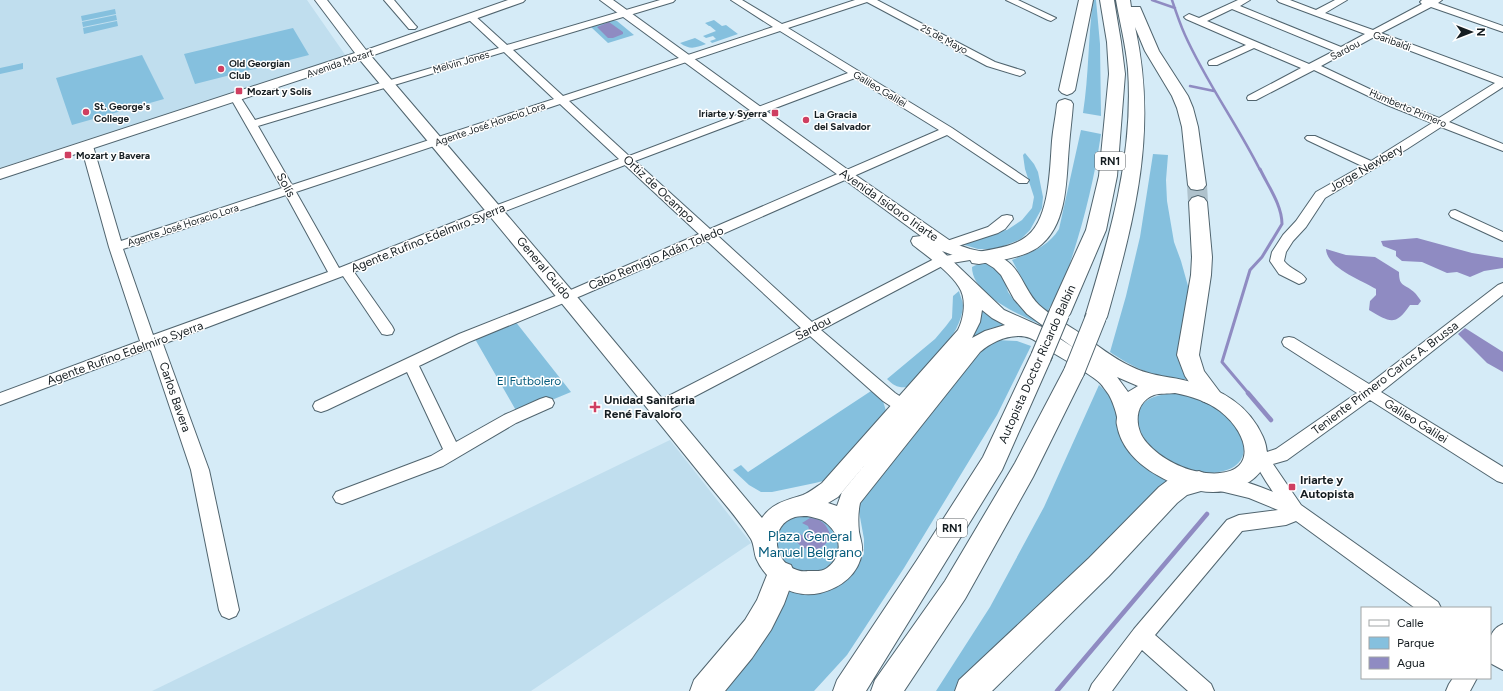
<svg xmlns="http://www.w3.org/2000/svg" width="1503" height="691" font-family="Figtree,sans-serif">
<rect width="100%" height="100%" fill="#d5ebf7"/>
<path fill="#c0deee" d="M0 0H307L346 56 0 168Z
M670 440 751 543 531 691H152Z"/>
<path fill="#85c0de" d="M1093 0H1096L1100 44 1101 116 1083 113C1089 75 1088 38 1093 0Z
M115 9 116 14 82 21 81 16Z
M116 15 117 20 83 27 82 22Z
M612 20 617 21 634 35 608 43 591 27Z
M714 20 722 26 726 25 738 34 712 43 710 41 716 39 713 36 706 38 703 36 716 31 710 26H709L705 23Z
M117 21 118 26 84 34 83 28Z
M293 28 309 55 195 84 184 54Z
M695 38 706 44C695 48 690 50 680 43Z
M142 55 164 99 72 125 56 78Z
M23 63V69L0 74V68Z
M1081 130 1101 134C1094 182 1082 229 1066 275 1061 289 1052 303 1045 316L1034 301 1012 260C1031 252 1048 247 1059 229Z
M1025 153 1034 164 1038 172 1043 197 1042 208 1030 230 1021 239 996 249H978L958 243 993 232 1007 230 1022 220 1032 208 1034 197 1025 169 1023 155Z
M1153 154 1168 155 1166 180 1167 201 1174 242 1181 261 1188 286 1189 377 1187 379C1162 382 1130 366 1110 352L1126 296 1140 237Z
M980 263 992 264 1003 276 1008 292 1013 299 1021 307 1052 330C1029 318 972 298 972 267Z
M959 291C960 296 963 301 963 306 961 337 927 365 908 387 898 388 894 386 887 379L935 339 946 326 952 318 953 296Z
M979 308 991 318 1006 326 991 328 968 344Z
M515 321 571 392 518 414 475 339Z
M996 340 1017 341 1031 346 997 415 904 568 847 655 814 691H716L785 595 793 589 856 567 864 554V539L858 506 863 496 982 348Z
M1099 385 1114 399 1173 481 957 691H936L990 607 1044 507Z
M871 391 883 401 886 411 884 414 832 474 823 481 815 483 772 492H761L749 485 733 470 741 465 748 472Z
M1176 393C1194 396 1214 402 1228 415 1231 418 1233 422 1235 425 1254 453 1241 472 1209 473 1154 474 1097 397 1176 393Z
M794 513 827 516 847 553 820 577 784 567 773 536 777 527Z"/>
<path fill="#8f8bc2" d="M609 22 623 32V34L613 38H608L597 27Z
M1417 238 1472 253 1503 258V268L1484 271 1470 277 1457 272 1447 273 1422 262 1402 261 1396 256V251L1383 246 1381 241Z
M1326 249 1346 255 1375 257 1399 272C1399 288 1405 283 1415 293 1417 295 1419 298 1421 301L1418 305H1410C1395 327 1390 322 1369 310L1370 301 1376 295V289C1361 280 1327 268 1326 249Z
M1465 328 1503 352V372L1487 363 1458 334Z
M810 518C822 519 826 524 830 534 827 554 800 555 794 536L798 533 804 536 809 529 808 526 802 523Z"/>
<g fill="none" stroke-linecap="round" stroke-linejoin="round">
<path stroke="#8f8bc2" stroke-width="2.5" d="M1152 0 1175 8
M1172 0C1176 12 1180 24 1185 35 1206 82 1237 124 1260 170
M1190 86 1214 91"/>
<path stroke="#8f8bc2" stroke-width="3" d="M1249 394 1222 362 1250 270 1262 257 1282 224C1282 205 1268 186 1260 169"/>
<path stroke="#8f8bc2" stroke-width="4.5" d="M1248 393 1271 420
M1057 691 1207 514"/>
<path stroke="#afc2cc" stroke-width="20" stroke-dasharray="20 10" stroke-linecap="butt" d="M1197 185 1198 202"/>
<g stroke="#50646e" stroke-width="2">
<path id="minor" d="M384 0H394L415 25 417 27 415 29H409Z
M660 0H675L673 2 513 50 563 96 773 27 731 0H742L782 24 855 0H877L995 62 1024 71 1025 73 1020 76 987 66 867 2 788 28 952 128 1029 180 1027 183H1019L947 135 718 236 812 322 938 257 971 252 976 253 978 256 976 259 946 264 821 330 895 393 910 403 912 407 910 411 904 413 898 411 883 401 810 336 665 412 659 414 653 412 651 408 653 404 801 328 707 241 583 295 469 342 419 366 456 442 504 415 540 399 546 397 552 399 554 403 552 407 516 423 443 466 342 504 336 502 333 497 336 492 431 456 443 449 407 372 327 410 321 412 315 410 313 406 315 402 459 334 573 289 699 234 625 165 500 213 354 272 392 326 394 330 392 334 387 335 382 334 343 276 163 344 209 470 239 610 236 616 229 619 222 616 219 610 191 470 151 351 149 349 0 405V393L140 341 109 247 81 146 83 144H91L93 146 121 241 282 188 230 97 231 95H239L255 120 499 48 468 19 466 17 468 15H474L507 45ZM780 31 848 73 629 156 569 101ZM504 52 554 99 292 185 258 126ZM855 78 939 130 710 229 635 161ZM560 104 619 159 492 207 339 268 296 192ZM286 195 328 272 153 335 123 249Z
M1006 0H1018L1056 18 1051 21 1048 20Z
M1238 0H1250L1240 6 1341 47 1365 34 1279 2 1277 0H1290L1316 10 1335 0H1347L1325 13 1373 30 1422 4 1420 2 1422 0H1442L1438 3 1503 26V32L1431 7 1381 33 1503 78V87L1449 122 1503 144V151L1441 127 1407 149 1325 198 1306 227 1293 241 1286 252 1284 261C1291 270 1301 271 1306 279L1304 282 1299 284 1279 274 1270 261 1272 252 1283 235 1296 221 1316 192 1362 166 1307 140 1305 138 1307 136H1315L1371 161 1432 123 1387 105 1314 70 1256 100H1248L1247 98 1248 96 1301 68 1254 48 1217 65H1209L1208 63 1209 61 1246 45 1186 19 1184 17 1189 14 1199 18ZM1232 9 1334 51 1309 64 1207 21ZM1374 37 1495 83 1439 118 1395 101 1321 66Z
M1455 210 1503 232V241L1451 217 1449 214 1451 211Z
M1007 215 1012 216 1013 219 1005 229 998 233 946 250 941 249 939 246 941 243 988 227 1002 216Z
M1503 283V295L1381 392 1503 467V483L1497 481 1370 400 1287 460 1273 464 1301 505 1438 602 1441 608H1415L1296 521 1286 525 1242 531 1155 635 1211 684 1214 691H1188L1142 650 1112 691H1089L1092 684 1134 629 1227 520 1239 515 1278 510 1249 498 1212 489 1209 484 1212 479C1227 473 1258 486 1273 492 1264 479 1257 467 1251 453L1253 448 1259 446 1265 448 1267 452 1276 449 1357 393 1284 346 1282 342 1284 338 1289 337 1294 338 1369 384 1498 285Z
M1503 624V670L1490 663C1490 647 1485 632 1503 624Z
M1453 678H1477L1470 691H1446L1449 684Z"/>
</g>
<g stroke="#50646e" stroke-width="2">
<path id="major" d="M315 0H327L366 50 508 0H525L523 2 371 56 573 292 762 518C772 503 787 500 803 495 810 492 816 487 822 483L958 330C964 318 967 299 959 287 950 272 927 256 913 245L911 241 913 237 921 236 600 0H613L851 172 952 242C958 245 964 247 970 249 982 252 994 253 1004 259 1021 269 1025 292 1039 305 1051 316 1068 325 1081 334 1097 345 1113 358 1130 366 1147 375 1165 376 1183 380 1218 387 1248 403 1263 437 1278 471 1244 492 1213 492 1195 492 1173 485 1157 475 1138 464 1121 448 1117 425 1116 422 1117 420 1117 417 1116 411 1112 400 1109 395 1106 391 1103 386 1100 383 1089 373 1063 359 1050 351 1044 347 1037 341 1030 338 1013 332 993 341 980 352L860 503C858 512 858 523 859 532 860 538 863 545 862 552 859 574 841 588 820 593 793 599 767 583 756 558 754 552 754 544 751 539 739 520 724 503 710 486 595 343 478 201 360 60L0 179V169L355 53ZM942 251 958 257 986 263 994 268 1001 275 1014 299 1027 314 1074 348 1042 327 1004 310ZM982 310 992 318 1005 325 985 331 972 338 980 322ZM1117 377 1138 386 1128 392ZM1175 393C1191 396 1207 401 1220 411 1252 436 1258 478 1206 473 1185 471 1161 459 1147 443 1134 429 1133 403 1154 395 1160 393 1168 394 1175 393ZM868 461 842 492 837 506 828 503 838 497ZM807 516C812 517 817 518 822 520 840 531 846 554 827 568 822 572 816 571 809 571 806 571 801 572 797 570 773 563 768 525 795 517 799 516 803 516 807 516Z"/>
</g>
<g stroke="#50646e" stroke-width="2">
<path id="highway" d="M1079 0H1093L1075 90 1072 93 1067 95 1062 93 1059 90Z
M1100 0H1114L1121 42 1125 74 1117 176 1106 230 1070 314 1066 319 1059 321 1052 319 1048 314 1086 230 1099 176 1109 74 1107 42Z
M1116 0H1130L1131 7H1140L1159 51 1188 96 1193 108 1198 127 1206 185 1203 189 1197 190 1191 189 1188 185 1182 127 1177 108 1172 96 1145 51 1135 27C1158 131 1135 217 1107 317L1104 322 1096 324 1088 322 1085 317C1110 236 1134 155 1128 69 1126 46 1120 23 1116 0Z
M1065 99 1071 101 1073 104C1072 118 1070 132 1069 146 1066 178 1068 221 1042 244 1027 258 999 260 979 264L972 263 969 258 972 253C990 249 1012 248 1027 236 1050 219 1050 166 1052 141 1053 128 1056 116 1057 104L1059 101Z
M1198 196 1204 198 1207 202 1212 257 1211 275 1199 355 1204 371 1222 395 1218 401 1210 404 1202 401 1185 376 1177 355 1191 275 1192 257 1189 202 1192 198Z
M1041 349 1049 351 1052 357 1002 470 866 691H833L837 680 917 560 983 457 1030 357 1033 351Z
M1074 364 1082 366 1085 372 1033 477 965 599 904 691H871L875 680 945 581 1015 463 1066 366Z
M1199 471 1208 475 1212 482 1208 489 1187 495 1177 503 1109 576 992 691H955L959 680 1089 558 1159 487 1171 478Z
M781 561 791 565 795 574 784 604 771 630 752 658 725 691H690L694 680 745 620 757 600 771 565Z"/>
</g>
<use href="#minor" fill="#fff" fill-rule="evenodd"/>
<use href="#major" fill="#fff" fill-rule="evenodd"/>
<use href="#highway" fill="#fff" fill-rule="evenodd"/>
<g stroke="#50646e" stroke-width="22" stroke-linecap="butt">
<path id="highway-bridge" d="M1041 357 1059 314
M1074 372 1096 317"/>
</g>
<use href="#highway-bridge" stroke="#fff" stroke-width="20"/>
</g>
<g fill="#cf3f61" stroke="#fff" stroke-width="1.5">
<circle cx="221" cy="69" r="4"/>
<rect x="235" y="87" width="8" height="8" rx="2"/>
<circle cx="86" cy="112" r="4"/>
<rect x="771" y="109" width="8" height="8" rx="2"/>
<circle cx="806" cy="120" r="4"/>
<rect x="64" y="151" width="8" height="8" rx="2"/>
<path d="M593 401h4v4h4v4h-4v4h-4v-4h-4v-4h4z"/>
<rect x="1288" y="483" width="8" height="8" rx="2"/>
</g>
<g text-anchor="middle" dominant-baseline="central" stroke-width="3" stroke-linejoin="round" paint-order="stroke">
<g font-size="10" fill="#151d21" stroke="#fff">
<text transform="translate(944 39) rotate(28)">25 de Mayo</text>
<text transform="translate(1392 41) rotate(20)">Garibaldi</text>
<text transform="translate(1345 50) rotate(-28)">Sardou</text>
<text transform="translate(461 62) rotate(-16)">Melvin Jones</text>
<text transform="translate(340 63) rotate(-19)">Avenida Mozart</text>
<text transform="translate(880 89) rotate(31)">Galileo Galilei</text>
<text transform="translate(1408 108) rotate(23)">Humberto Primero</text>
<text transform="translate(490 124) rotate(-19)">Agente José Horacio Lora</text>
<text transform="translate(183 225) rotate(-18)">Agente José Horacio Lora</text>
</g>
<g font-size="10" font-weight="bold" fill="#151d21" stroke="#fff" text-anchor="start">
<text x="229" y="63">Old Georgian<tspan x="229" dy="12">Club</tspan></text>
<text x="247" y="91">Mozart y Solís</text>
<text x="94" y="106">St. George's<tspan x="94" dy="12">College</tspan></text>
<text x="767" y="113" text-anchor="end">Iriarte y Syerra</text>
<text x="814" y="114">La Gracia<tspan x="814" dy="12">del Salvador</tspan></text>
<text x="76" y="155">Mozart y Bavera</text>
</g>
<g fill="#fff" stroke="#5b6164" stroke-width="1">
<rect x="1095" y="152" width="30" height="18" rx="3"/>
<rect x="937" y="519" width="30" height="18" rx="3"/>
</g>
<g font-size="11" font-weight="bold" fill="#151d21">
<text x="1110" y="161">RN1</text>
<text x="952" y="528">RN1</text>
</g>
<g font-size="12" fill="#151d21" stroke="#fff">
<text transform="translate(1366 168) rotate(-30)">Jorge Newbery</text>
<text transform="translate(286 185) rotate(61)">Solís</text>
<text transform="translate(659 189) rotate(43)">Ortiz de Ocampo</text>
<text transform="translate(889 205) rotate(35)">Avenida Isidoro Iriarte</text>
<text transform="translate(428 238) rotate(-22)">Agente Rufino Edelmiro Syerra</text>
<text transform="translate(656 258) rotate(-23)">Cabo Remigio Adán Toledo</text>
<text transform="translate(544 268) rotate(50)">General Guido</text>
<text transform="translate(813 328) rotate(-28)">Sardou</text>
<text transform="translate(125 353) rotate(-20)">Agente Rufino Edelmiro Syerra</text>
<text transform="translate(1037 364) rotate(-66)">Autopista Doctor Ricardo Balbín</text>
<text transform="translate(1385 378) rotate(-37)">Teniente Primero Carlos A. Brussa</text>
<text transform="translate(175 397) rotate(71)">Carlos Bavera</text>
<text transform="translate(1416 421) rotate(32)">Galileo Galilei</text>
</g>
<g font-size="12" fill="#085d7d" stroke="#fff">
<text x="529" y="381">El Futbolero</text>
</g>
<g font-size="12" font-weight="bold" fill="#151d21" stroke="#fff" text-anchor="start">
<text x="604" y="400">Unidad Sanitaria<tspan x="604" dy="14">René Favaloro</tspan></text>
<text x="1300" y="480">Iriarte y<tspan x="1300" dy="14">Autopista</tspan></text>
</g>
<g font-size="14" fill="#085d7d" stroke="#fff">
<text x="810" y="536">Plaza General<tspan x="810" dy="16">Manuel Belgrano</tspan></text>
</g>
</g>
<rect x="1361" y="607" width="130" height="72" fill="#ffffff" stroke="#a1a5a6"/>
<rect x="1369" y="620" width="20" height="6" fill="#ffffff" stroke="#a1a5a6"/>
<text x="1397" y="627" font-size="12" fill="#151d21">Calle</text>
<rect x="1369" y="637" width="20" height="12" fill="#85c0de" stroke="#a1a5a6"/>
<text x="1397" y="647" font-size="12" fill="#151d21">Parque</text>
<rect x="1369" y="657" width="20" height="12" fill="#8f8bc2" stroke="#a1a5a6"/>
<text x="1397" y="667" font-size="12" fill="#151d21">Agua</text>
<g transform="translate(1471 32) rotate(90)" stroke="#ffffff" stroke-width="3" paint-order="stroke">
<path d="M0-3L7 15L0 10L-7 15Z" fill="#151d21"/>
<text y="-6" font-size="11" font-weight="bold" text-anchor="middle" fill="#151d21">N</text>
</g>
</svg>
